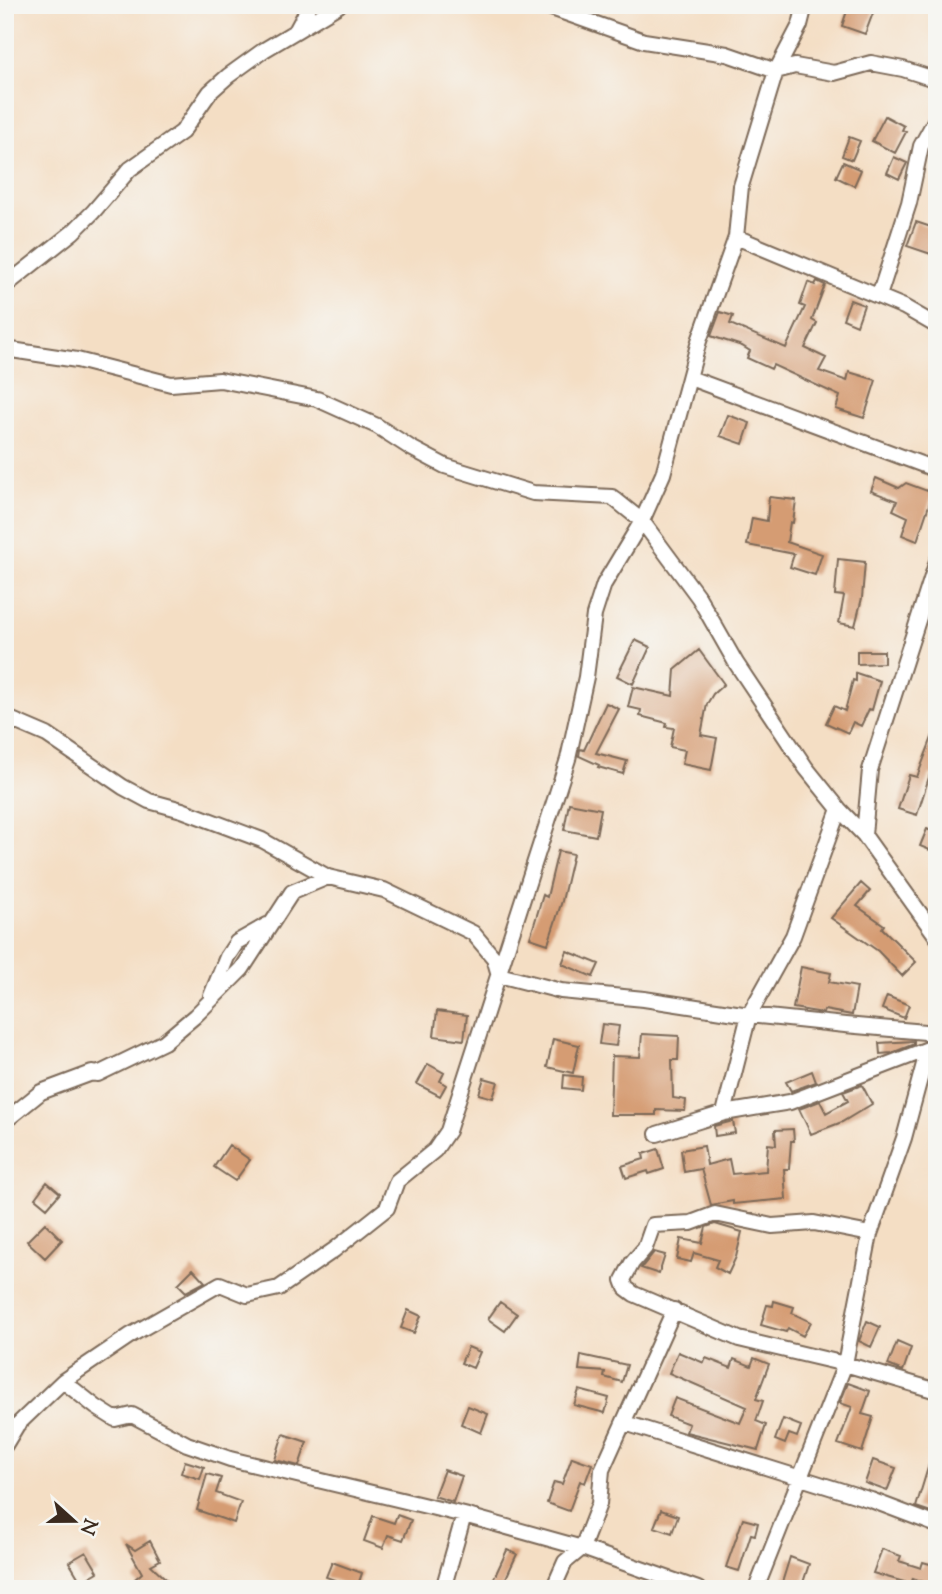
<svg xmlns="http://www.w3.org/2000/svg" width="942" height="1594" font-family="'Sorts Mill Goudy',serif">
<rect width="100%" height="100%" fill="#f6f6f2"/>
<filter id="ink" filterUnits="userSpaceOnUse"><feTurbulence type="fractalNoise" baseFrequency=".0143" numOctaves="2"/><feDisplacementMap in="SourceGraphic" scale="14" xChannelSelector="R" yChannelSelector="G"/><feConvolveMatrix kernelMatrix="1 2 1 2 8 2 1 2 1" color-interpolation-filters="sRGB"/></filter>
<filter id="wash" filterUnits="userSpaceOnUse"><feTurbulence type="fractalNoise" baseFrequency=".00686" numOctaves="4" result="noise"/><feDisplacementMap in="SourceGraphic" scale="28" xChannelSelector="R" yChannelSelector="G"/><feGaussianBlur stdDeviation="1.57" result="paint"/><feColorMatrix in="noise" values="0 0 0 0 0 0 0 0 0 0 0 0 0 0 0 0 0 1.4 0 .05"/><feComposite in="paint" operator="in"/></filter>
<g filter="url(#wash)">
<rect width="100%" height="100%" fill="#f4dec4"/>
<g id="blocks">
<path fill="#d59c73" d="M849 5H876L865 34 842 26Z
M885 116 904 126 902 130 906 132 895 153 872 141Z
M849 137 860 141 852 160 842 156Z
M894 157 907 163 899 179 887 173Z
M843 162 861 170 854 186 836 177Z
M916 222 937 229V256L907 246Z
M817 281 825 285 812 320 817 323 805 348 826 358 819 371 847 381 849 372 876 380 864 418 836 409 840 396 773 365 771 369 747 358 750 351 742 346 711 336 720 312 733 316 730 324 786 348 805 307 800 305 808 282 815 285Z
M850 300 864 305 857 325 843 319Z
M728 415 750 423 743 444 720 436Z
M876 478 899 488 906 483 933 493 917 541 902 535 908 517 893 510 897 501 871 491Z
M769 497 796 500 793 523 790 522 787 542 822 554 815 575 790 567 794 554 747 545 752 518 767 521Z
M838 559 865 562 862 598 855 626 839 623 844 596 835 595Z
M635 640 650 647 633 684 617 676Z
M699 650 724 684 713 694 707 704 701 735 717 738 711 770 682 764 685 750 670 747 674 728 666 727 667 723 640 716 641 710 628 707 633 687 673 696 675 670Z
M857 651H884V663L857 664Z
M856 673 880 681 872 710 869 709 861 726 853 722 848 733 826 723 834 706 845 711 853 680 856 681Z
M606 703 619 709 596 753 627 761 623 774 598 767 599 765 579 756 580 749 584 750Z
M936 727 937 777 930 774 917 815 898 809 909 775 917 777Z
M569 803 601 809 596 836 564 830Z
M927 829 937 834V853L920 846Z
M558 851 573 854 562 901 548 944 530 938 543 895 547 897Z
M861 883 870 891 857 906 884 925 882 928 916 962 902 976 878 951 831 918Z
M567 951 599 964 593 977 562 964Z
M801 967 831 973 829 982 857 987 852 1015 824 1010 823 1013 793 1008Z
M887 996 909 1005 904 1018 882 1009Z
M437 1011 467 1015 464 1040 434 1036Z
M602 1024 619 1026 616 1046 599 1044Z
M642 1034 679 1036 678 1060H672L673 1098 686 1100 685 1111 656 1110V1115H610L612 1056 640 1057Z
M553 1039 579 1045 573 1073 547 1067Z
M914 1041V1044L892 1053 880 1054 879 1043Z
M428 1064 444 1073 440 1081 446 1085 440 1096 417 1084Z
M812 1071 816 1082 791 1091 786 1082Z
M564 1075 582 1077 581 1090 563 1088Z
M484 1078 498 1082 493 1098 479 1094Z
M862 1085 872 1104 842 1122 811 1134 799 1109 820 1101 826 1113 848 1101 843 1092Z
M733 1121 735 1133 715 1136 714 1126Z
M793 1129 794 1141H791L789 1169H784L786 1199 733 1204V1201L711 1205 701 1169 684 1172 681 1150 704 1146 707 1165 729 1159 732 1174 766 1171 768 1144 776 1145 775 1130Z
M229 1145 250 1160 235 1181 214 1167Z
M658 1149 664 1169 649 1174 648 1171 626 1178 622 1166 644 1159 643 1154Z
M47 1182 60 1193 47 1208 35 1198Z
M45 1223 62 1240 45 1258 27 1241Z
M715 1224 742 1232 736 1257 728 1274 715 1267 718 1260 694 1253 691 1262 677 1259 681 1239 702 1243 706 1227Z
M654 1252 665 1255 659 1274 641 1268Z
M193 1269 205 1282 186 1292 178 1284Z
M774 1301 794 1307 792 1313 811 1322 803 1336 788 1328 786 1332 761 1325 767 1305 773 1306Z
M500 1302 517 1314 505 1331 488 1319Z
M408 1310 421 1316 414 1333 401 1328Z
M867 1321 880 1327 871 1347 859 1341Z
M897 1342 911 1348 903 1371 888 1365Z
M468 1347 480 1352 473 1368 461 1363Z
M678 1352 704 1363 706 1358 731 1368 734 1359 751 1366 754 1358 769 1364 756 1399 763 1401 756 1421 766 1425 758 1450 686 1432 689 1424 668 1416 675 1398 740 1423 747 1407 669 1373Z
M581 1355 627 1365 622 1382 604 1377 605 1372 579 1370Z
M848 1383 870 1391 862 1414 873 1417 862 1452 838 1444 852 1407 840 1403Z
M579 1390 609 1398 605 1413 574 1405Z
M468 1406 488 1414 481 1433 461 1424Z
M783 1419 801 1426 797 1437 789 1434 785 1444 775 1440Z
M283 1434 307 1442 299 1466 275 1460Z
M934 1448H937V1514L916 1507Z
M572 1457 592 1464 585 1483 580 1481 569 1511 547 1503 554 1482 562 1484Z
M873 1460 896 1468 887 1491 865 1483Z
M185 1461 204 1467 200 1479 181 1473Z
M444 1470 462 1476 453 1502 434 1496Z
M207 1474 221 1478 216 1493 241 1502 234 1523 197 1510Z
M661 1510 678 1516 672 1533 654 1527Z
M397 1515 411 1520 403 1540 388 1535 383 1548 364 1541 373 1516 394 1523Z
M743 1519 758 1523 755 1535 751 1534 739 1571 726 1567Z
M150 1541 160 1560 151 1565 177 1589H141L134 1580 142 1573 126 1544 135 1550Z
M882 1549 901 1556 899 1561 921 1568 923 1562 937 1566V1587L913 1578 911 1584 873 1573Z
M507 1550 517 1554 501 1589H489Z
M86 1552 98 1572 81 1582 69 1562Z
M790 1557 809 1564 801 1589H780Z
M332 1562 362 1573 357 1588 326 1577Z"/>
</g>
</g>
<g filter="url(#ink)">
<use href="#blocks" fill-opacity="0" stroke="#7c6958" stroke-width="2"/>
<g fill="none" stroke-linecap="round" stroke-linejoin="round">
<g stroke="#7c6958" stroke-width="18">
<path id="street" d="M543 5 644 41 727 54 776 71 795 66 834 73 871 63 903 69 937 80
M296 31 339 5
M736 237 904 307 937 326
M5 286 73 232 93 212 130 169 182 132 210 92 228 76 264 50 296 31 310 5
M879 296 909 203 921 146 937 117
M5 349 77 360 171 384 220 380 317 399 377 426 411 448 445 466 533 493 612 497 642 521 699 598 736 663 806 768 839 809 864 835 937 937
M690 378 937 470
M5 717 47 735 123 787 149 801 182 810 262 840 328 877
M864 835 870 770 937 561
M211 996 227 957 237 942 267 925
M724 1113 749 1015 793 936 839 809
M5 1121 41 1092 92 1073 98 1074 164 1042 195 1016 242 969 292 892 328 877 384 890 473 933 494 958 499 975 561 991 644 999 749 1015 845 1025 937 1033
M657 1134 724 1113 790 1102 928 1049
M870 1234 814 1223 772 1226 715 1214 691 1223 653 1225 645 1248 632 1263 623 1280 626 1288 634 1294 739 1339 845 1364 937 1391
M63 1381 131 1335 220 1284 247 1295 279 1288 334 1250 387 1208 397 1181 435 1150 448 1131 568 759 586 677 594 615 604 584 642 521 663 474 699 341 736 237 741 186 776 71 800 25 805 5
M625 1423 871 1500 937 1525
M5 1445 17 1425 63 1381 96 1407 115 1419 132 1415 187 1444 230 1459 464 1515 582 1548 698 1589
M443 1589 464 1515
M553 1589 565 1562 582 1548 599 1504 602 1470 674 1310
M756 1589 845 1364 870 1234 904 1138 928 1049 937 1045"/>
</g>
<use href="#street" stroke="#fff" stroke-width="14"/>
</g>
</g>
<rect width="942" height="1594" fill="none" stroke="#f6f6f2" stroke-width="28"/>
<g transform="translate(74 1521) rotate(111)" stroke="#f6f6f2" stroke-width="5" paint-order="stroke">
<path d="M0-5L12 26L0 18L-12 26Z" fill="#3b2a1e"/>
<text y="-10" font-size="19" font-weight="bold" text-anchor="middle" fill="#3b2a1e">N</text>
</g>
</svg>
